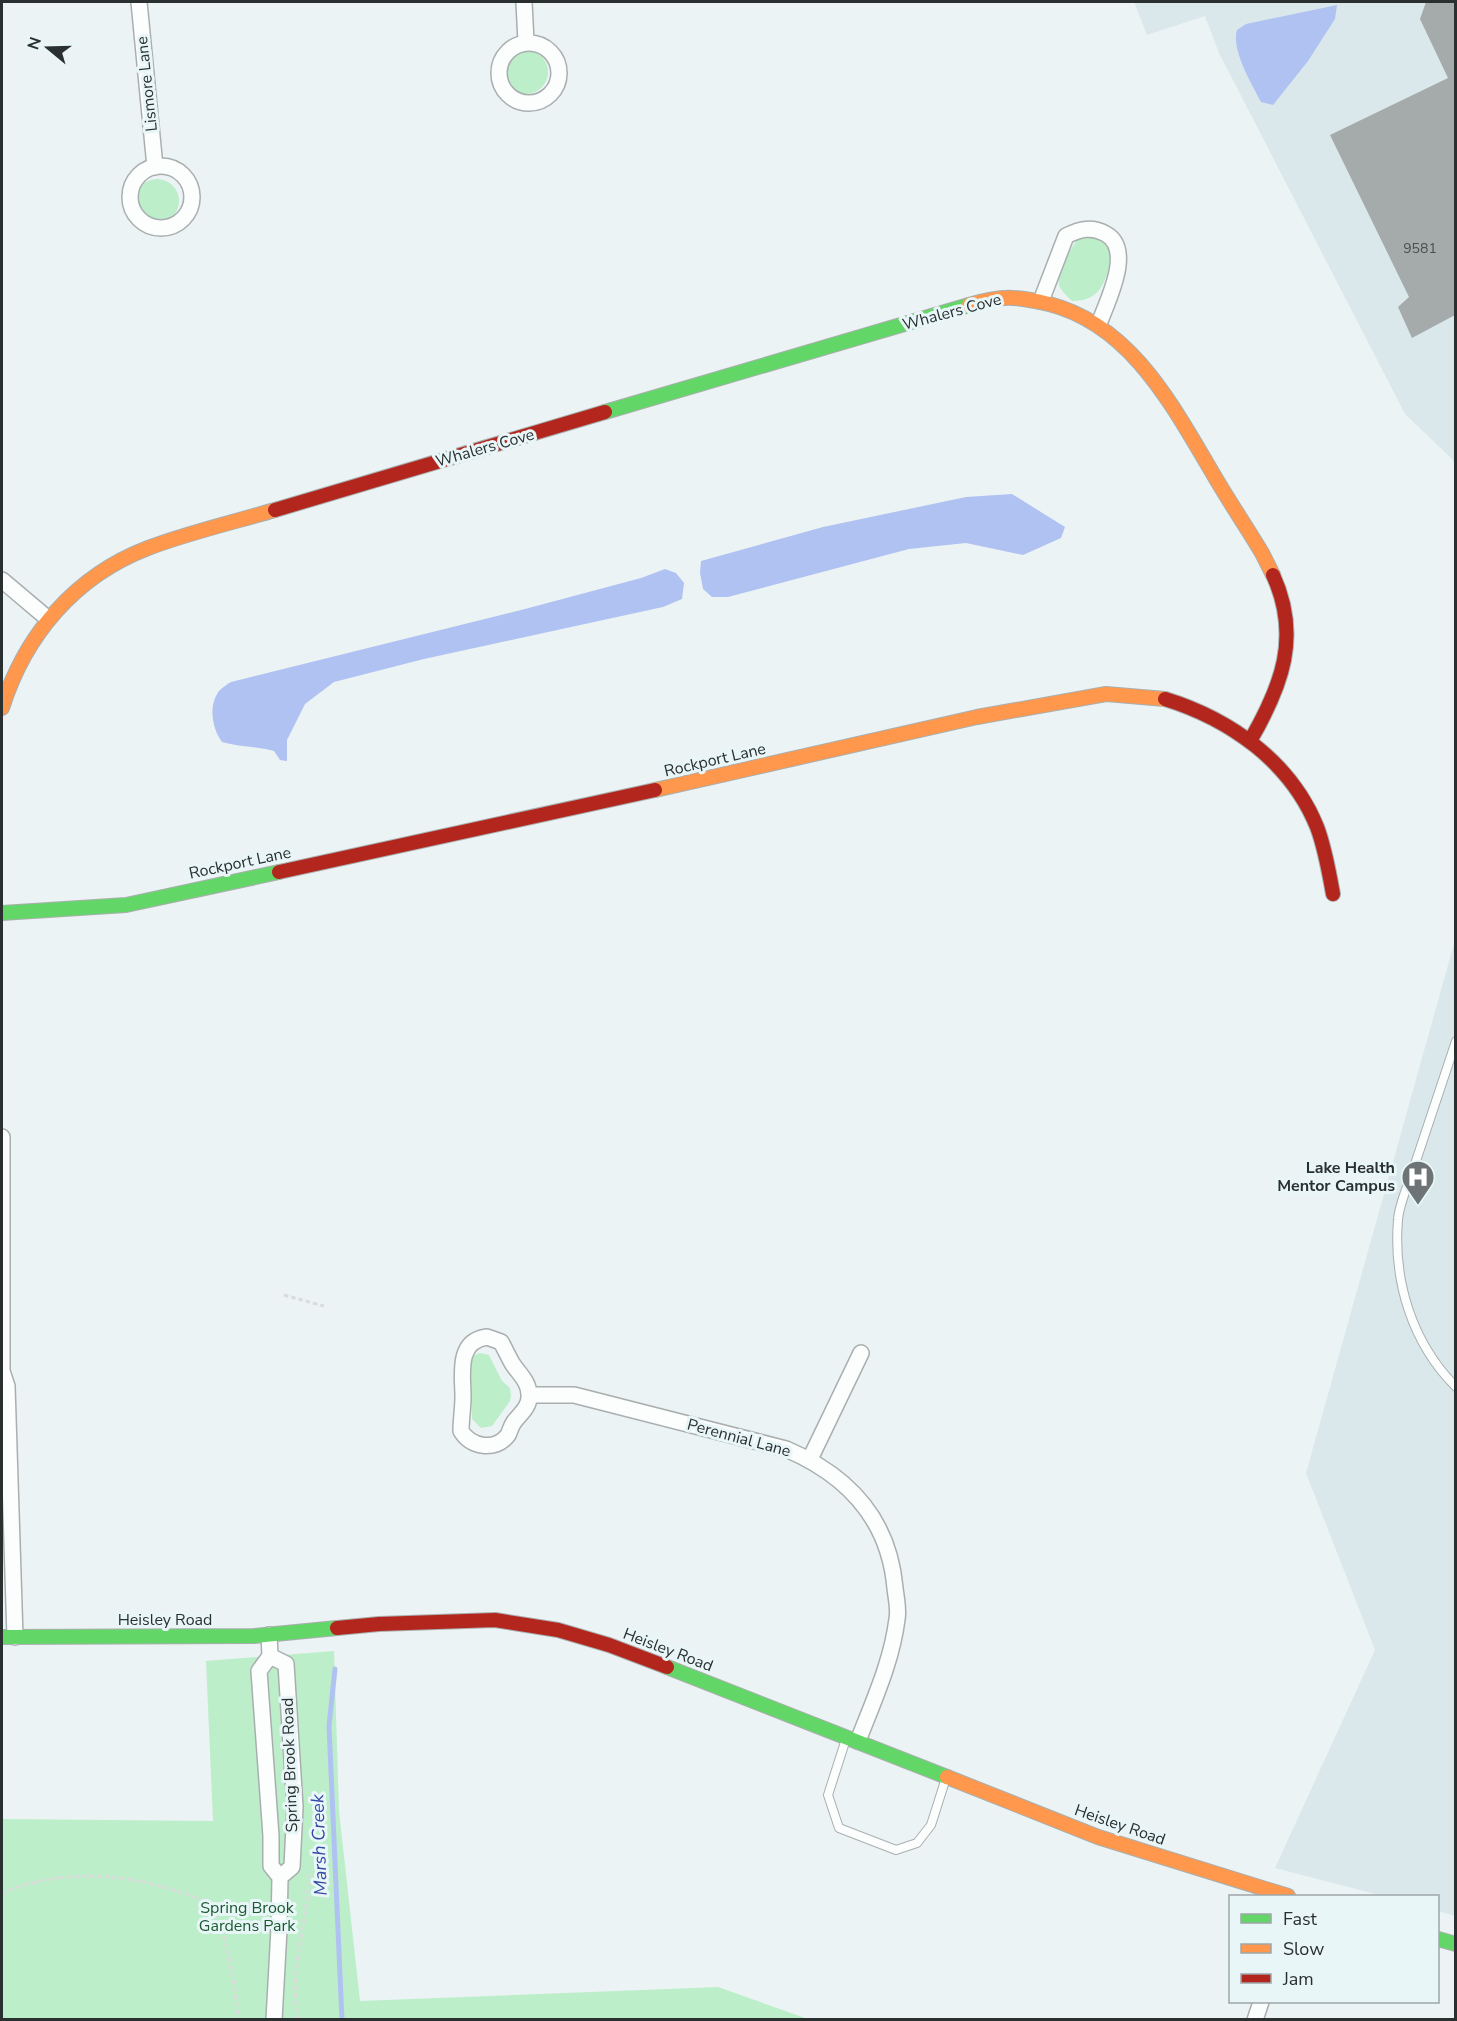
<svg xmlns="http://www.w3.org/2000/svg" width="1457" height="2021" font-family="'Nunito Sans',sans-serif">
<rect width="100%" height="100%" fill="#ecf3f4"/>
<path fill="#dae8eb" d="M1134 2H1455V470L1453 460 1405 414 1219 53 1205 16 1147 35Z
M1455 940V1916L1438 1911V1896H1383L1275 1868 1375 1650 1306 1473Z"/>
<path fill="#bceeca" d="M504 72a22 22 0 1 1 44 0a22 22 0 1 1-44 0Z
M135 201a22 22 0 1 1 44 0a22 22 0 1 1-44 0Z
M1089 234C1102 239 1109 246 1112 259 1104 283 1101 301 1072 301 1067 296 1061 291 1059 285 1055 271 1072 247 1080 236Z
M480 1353 489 1355 502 1381 510 1388 511 1396 510 1401 492 1426 481 1428 472 1419 471 1360 475 1355Z
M334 1651 339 1811 360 2001 718 1987 808 2019 2 2020V1819L213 1821 206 1661Z"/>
<path fill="#b0c2f2" d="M1337 5 1335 19 1308 61 1273 105 1261 102C1252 84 1231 50 1237 30L1246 24Z
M1012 494 1065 527 1061 538 1023 555 966 543 909 549 728 597H712L703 589 700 573 701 561 823 527 966 497Z
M665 569 676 573 684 583 682 599 663 607 424 659 334 682 305 704 287 740V761L280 760 274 751C257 746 239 747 222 742 212 728 208 706 219 691 222 688 227 684 231 682L525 609 641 578Z"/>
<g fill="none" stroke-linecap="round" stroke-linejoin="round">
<path stroke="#b0c2f2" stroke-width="5" d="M335 1669 329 1726 342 2020"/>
</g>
<path fill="#a5aaaa" d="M1426 2H1455V315L1412 338 1398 307 1409 297 1330 135 1448 78 1420 19Z"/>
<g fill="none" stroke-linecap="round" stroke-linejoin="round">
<g stroke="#a9afaf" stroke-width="10">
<path id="lane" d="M1456 1041C1442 1083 1428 1125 1414 1167 1409 1184 1399 1203 1398 1220 1393 1281 1412 1343 1456 1387
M846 1739 828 1795 839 1828 896 1850 917 1843 931 1825 946 1778"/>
</g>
<g stroke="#a9afaf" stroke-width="18">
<path id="street" d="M139 2 155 167
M524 2 526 42
M499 73a30 30 0 1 1 60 0a30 30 0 1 1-60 0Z
M130 197a31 31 0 1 1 62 0a31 31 0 1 1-62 0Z
M1041 301 1066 236C1080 229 1092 226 1106 234 1134 250 1107 301 1099 324
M2 580 47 618
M2 1137V1371L7 1386 15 1637
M487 1337 501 1342C505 1349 508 1356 512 1363 518 1373 529 1381 529 1395 530 1407 520 1414 514 1422 511 1426 510 1431 508 1435 495 1452 471 1447 461 1431 461 1420 463 1408 463 1397 463 1375 456 1341 487 1337Z
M529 1395H574L786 1449C847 1475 889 1519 895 1588 896 1598 899 1609 897 1619 892 1661 873 1702 858 1741
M810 1459 861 1353
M269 1635 270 1656 259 1671 271 1836V1866L280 1877 292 1867 295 1807 286 1664 270 1656
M274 2020 279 1929 280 1877
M1255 2020 1261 2002"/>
</g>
<g stroke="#a9afaf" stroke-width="16">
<path id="fast" d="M605 412 969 305
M2 913 126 905 279 872
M2 1637 254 1636 337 1628
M667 1667 947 1777
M1438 1939 1456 1944"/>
</g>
<g stroke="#a9afaf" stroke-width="16">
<path id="slow" d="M969 305C1002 295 1015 296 1049 304 1131 325 1172 405 1212 472 1228 500 1246 526 1262 553L1273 575
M2 708C25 635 75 576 148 548 187 533 234 522 275 510
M655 790 977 717 1106 694 1165 699
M947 1777 1098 1837 1288 1896"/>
</g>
<g stroke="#a9afaf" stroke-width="16">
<path id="jam" d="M275 510 605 412
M1165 699C1230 719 1291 762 1317 827 1325 848 1329 872 1333 894
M1250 741C1282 686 1301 636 1273 575
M279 872 655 790
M337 1628 379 1624 495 1620 558 1630 609 1645 667 1667"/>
</g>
<path stroke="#dadcdc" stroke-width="3" stroke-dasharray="4.5 3" stroke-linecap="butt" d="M284 1295 324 1306
M2 1893C56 1870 118 1872 173 1890 184 1894 198 1896 207 1905 229 1928 235 1988 238 2020
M298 2020C288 1969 309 1920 309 1870"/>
<use href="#lane" stroke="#fcfdfd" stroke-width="8"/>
<use href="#street" stroke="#fcfdfd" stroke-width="15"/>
<use href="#fast" stroke="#63d668" stroke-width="14"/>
<use href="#slow" stroke="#ff974d" stroke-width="14"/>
<use href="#jam" stroke="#b3261e" stroke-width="14"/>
</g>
<defs>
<g id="hospital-pin" transform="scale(1.725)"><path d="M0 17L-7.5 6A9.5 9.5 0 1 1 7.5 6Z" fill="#6e7475" stroke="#e9f6f8"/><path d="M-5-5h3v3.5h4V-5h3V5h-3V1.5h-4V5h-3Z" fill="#fff"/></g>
</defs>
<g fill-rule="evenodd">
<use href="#hospital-pin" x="1418" y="1177"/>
</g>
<g text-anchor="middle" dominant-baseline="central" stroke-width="6" stroke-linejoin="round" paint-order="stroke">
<g font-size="14" fill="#494e4e">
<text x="1420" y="248">9581</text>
</g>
<g font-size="16" fill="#2a2f30" stroke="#e9f6f8">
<text transform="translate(147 84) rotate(-96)">Lismore Lane</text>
<text transform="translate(952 312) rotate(-15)">Whalers Cove</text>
<text transform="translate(485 448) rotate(-16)">Whalers Cove</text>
<text transform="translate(715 760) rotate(-13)">Rockport Lane</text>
<text transform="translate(240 863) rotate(-12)">Rockport Lane</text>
<text transform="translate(739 1438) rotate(15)">Perennial Lane</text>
<text x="165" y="1620">Heisley Road</text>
<text transform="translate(668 1650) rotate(21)">Heisley Road</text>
<text transform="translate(290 1765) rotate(-92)">Spring Brook Road</text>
<text transform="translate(1120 1825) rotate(19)">Heisley Road</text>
</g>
<g font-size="16" font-weight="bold" fill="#2a2f30" stroke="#e9f6f8" text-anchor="end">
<text x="1395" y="1168">Lake Health<tspan x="1395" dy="18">Mentor Campus</tspan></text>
</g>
<g font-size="16" fill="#1b5a30" stroke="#e9f6f8">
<text x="247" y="1908">Spring Brook<tspan x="247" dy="18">Gardens Park</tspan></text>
</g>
<g font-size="18" font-style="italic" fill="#3247a8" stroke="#e9f6f8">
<text transform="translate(319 1845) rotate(-92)">Marsh Creek</text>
</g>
</g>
<rect width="1457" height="2021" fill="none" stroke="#2a2f30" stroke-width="6"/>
<rect x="1229" y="1895" width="210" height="108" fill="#e9f6f8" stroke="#9da6a8" stroke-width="1.5"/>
<rect x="1241" y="1914" width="30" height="9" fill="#63d668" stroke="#9da6a8" stroke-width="1.5"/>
<text x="1283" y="1925" font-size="18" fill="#2a2f30">Fast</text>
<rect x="1241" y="1944" width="30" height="9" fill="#ff974d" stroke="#9da6a8" stroke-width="1.5"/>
<text x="1283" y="1955" font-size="18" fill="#2a2f30">Slow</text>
<rect x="1241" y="1974" width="30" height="9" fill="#b3261e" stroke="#9da6a8" stroke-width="1.5"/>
<text x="1283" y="1985" font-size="18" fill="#2a2f30">Jam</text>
<g transform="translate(48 48) rotate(289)" stroke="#e9f6f8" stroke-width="4.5" paint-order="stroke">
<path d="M0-4.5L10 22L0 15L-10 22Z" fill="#2a2f30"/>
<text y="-9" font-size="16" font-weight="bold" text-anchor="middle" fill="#2a2f30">N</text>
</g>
</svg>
